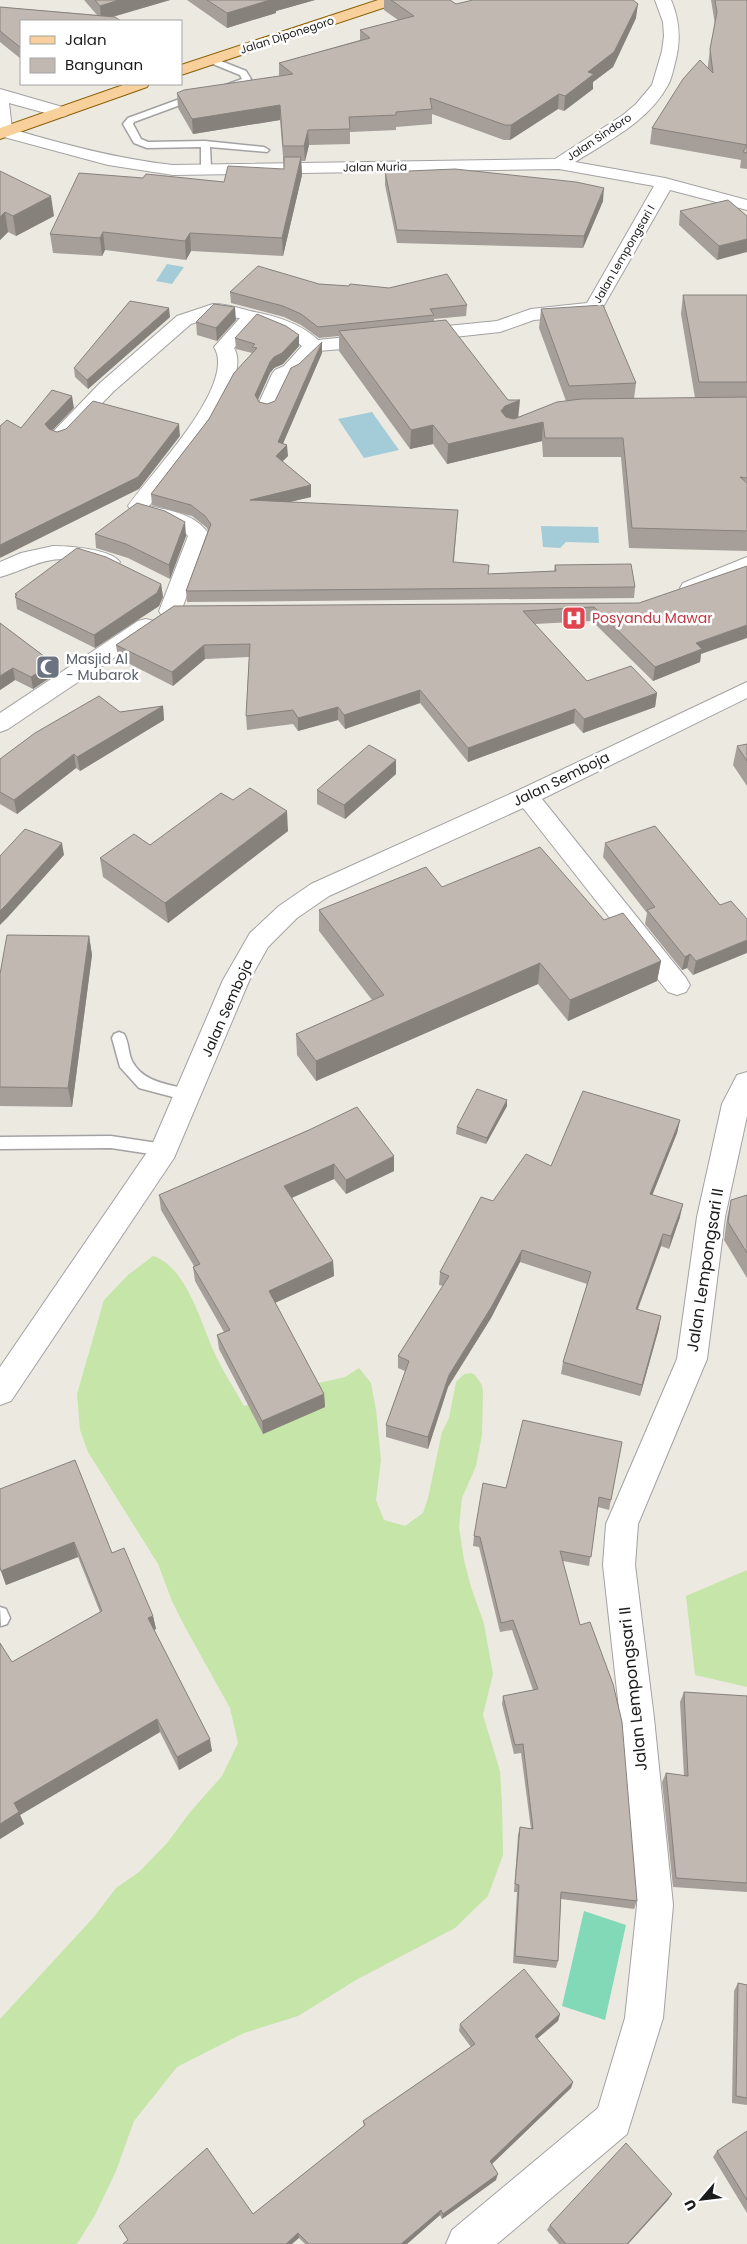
<svg xmlns="http://www.w3.org/2000/svg" width="747" height="2244" font-family="Poppins,sans-serif">
<rect width="100%" height="100%" fill="#ece9e1"/>
<path fill="#c6e5a8" d="M153 1256C186 1266 201 1323 214 1352 222 1370 234 1388 244 1406L310 1385 345 1377 359 1368 371 1383 376 1410 381 1460 376 1500 384 1520 405 1526 423 1513 428 1498 442 1432 449 1418 456 1382 464 1374 471 1373 475 1375 482 1385 483 1392 482 1435 476 1466 462 1498 459 1527 464 1560 471 1587 484 1624 493 1674 483 1715 500 1771 502 1804 503 1855 488 1896 455 1928 356 1980 298 2016 244 2033 177 2067 134 2121 116 2171 95 2215 77 2244H0V2019L93 1918 116 1888 139 1872 167 1843 191 1811 222 1776 238 1743 230 1708 185 1627 172 1601 158 1564 88 1452 80 1430 77 1394 104 1300 128 1275Z
M747 1570V1687L695 1675 686 1596Z"/>
<path fill="#82d9b7" d="M584 1911 626 1925 605 2020 562 2006Z"/>
<path fill="#a3ccd8" d="M167 264 184 267 172 284 156 281Z
M372 412 399 450 364 458 338 419Z
M541 526 598 527 599 543 566 542 560 548 543 547Z"/>
<g fill="none" stroke-linecap="round" stroke-linejoin="round">
<g stroke="#a2a2a2" stroke-width="3">
<path id="lane" d="M211 57 246 71 251 79 246 85 223 90V86L242 79 240 75 208 62 207 60Z
M196 93 199 94V98L134 122 133 124 141 139 148 142 205 141 264 147 269 150 267 152 210 147 211 169 206 172 201 169V147L147 148 134 143 123 124 128 118Z
M119 1032 124 1034C129 1042 128 1053 132 1061 144 1084 171 1084 193 1091L195 1095 193 1099 188 1101 139 1088 120 1067 112 1038 114 1034Z
M111 1136 164 1144 169 1146 172 1150 169 1154 164 1156 111 1148 0 1149V1137Z
M0 1607 6 1609 10 1618 7 1624 1 1626Z"/>
</g>
<g stroke="#a2a2a2" stroke-width="2">
<path id="street" d="M655 0H671C680 21 681 41 675 63 673 70 672 78 668 85 649 121 608 141 575 162L665 178 747 200V210L670 190 603 307 601 311 589 315 534 320 500 332 417 341 410 339 408 335 410 331 417 329 497 321 531 309 587 303 654 186 559 169 173 175 108 165 0 136V89L66 108 68 112 66 116 60 117 9 103 12 129C65 145 118 159 173 165L555 159 623 115 636 104 652 85 662 51 664 36 663 22Z
M213 304C227 304 239 308 250 311 274 316 299 322 318 340L376 334 383 336 385 340 383 344 376 346 319 351 298 374 290 378 277 407 274 411 267 413 260 411 257 407 272 374 275 370 284 366 302 346 287 335 257 323 234 348C255 382 172 478 149 506 172 511 197 514 210 536L181 611 178 616 170 618 162 616 159 611 188 536C174 516 141 525 128 506 149 475 238 385 214 347L240 318 215 316 191 324 114 391 66 440 59 442 52 440 49 436 100 383 177 316Z
M53 546C69 546 111 549 120 562L117 567C100 571 81 559 63 559 40 559 22 571 0 577V562L21 553Z
M747 557V572L691 595 683 593 680 588 683 583Z
M146 619 154 621 157 626 154 631 8 729 0 732V713L138 621Z
M747 682V698L542 799 686 978 690 985 686 992 677 995 668 992 523 808 329 896 297 918 268 947 249 981 174 1158 11 1401 0 1405V1367L152 1145 223 980 250 933 279 906 311 884 519 790Z
M747 1072V1116L725 1217 707 1359 638 1524 635 1565 654 1718 673 1905 663 2018 627 2134 497 2244H446L452 2230 598 2108 625 2018 637 1905 620 1718 603 1565 606 1524 677 1359 697 1217 722 1104 737 1075Z"/>
</g>
<g stroke="#8b6007" stroke-width="2">
<path id="primary" d="M378 0H401L398 3 181 75V65Z
M126 84H149L147 87 0 139V128Z"/>
</g>
<use href="#lane" fill="#fff" fill-rule="evenodd"/>
<use href="#street" fill="#fff" fill-rule="evenodd"/>
<use href="#primary" fill="#f7d09c" fill-rule="evenodd"/>
</g>
<path fill="#a69e98" d="M84 0H170L113 17 21 21V59L0 42V7L97 15Z
M187 0H315L276 11V13L227 28Z
M384 0H450L456 4 636 18 613 67 593 82V89L564 111 558 109 510 140H504L432 114V124L396 127V130L350 132V144L309 145 305 161H301L302 175 283 256 191 251 186 260 105 250 102 256 53 253 50 234 143 178 224 182 284 169 280 120 193 134 178 108 177 93 279 76V63L360 40V30L398 20 384 10Z
M711 0H747V169L740 168 741 160 650 144 652 128 708 68V65L710 49 715 24Z
M0 171 54 216 16 236 8 232 0 240Z
M385 172 603 201 583 248 397 243 385 185Z
M728 200 717 260 679 225 680 211Z
M319 284 467 305 466 316 434 319V321L518 417 566 401 539 328 541 309 636 383 634 399 695 398 681 314 683 295H747V551L629 548 621 457H543L542 441 447 464 433 444 410 449 339 351V336L319 338 301 325 284 317 231 303 230 292Z
M170 317 88 389 75 377 74 368Z
M236 320 217 341 197 335 196 322Z
M235 338 299 346 283 364 274 368 270 373 258 400 259 402 267 404 275 401 322 353 283 443 288 456 282 461 311 485V497L289 502 457 522 454 562 489 574 554 571 555 565 635 587 634 598 187 602 186 591 208 530 206 527 192 516 152 505 151 494 209 419 252 353 236 349Z
M95 534 186 536 170 579 128 558 96 548Z
M161 584 163 597 159 606 95 648 17 609 15 594Z
M639 603 701 654 700 662 653 681 592 621 535 624 587 681 657 693 655 707 583 733 574 723 468 762 420 703 345 729 338 720 298 731 293 724 247 730 246 716 249 657 205 659 173 686 118 658 116 645 174 606Z
M0 623 53 663 54 675 33 689 15 680 0 690Z
M163 706 164 720 80 771 76 768 17 814 0 804V759L120 712Z
M747 744V786L733 765 737 746Z
M396 760V774L345 819 317 804V790Z
M233 800 288 831 168 923 103 877 100 858 150 845Z
M605 843 720 905 693 975 687 968 682 970 645 924 647 913 603 857Z
M442 887 604 920 661 961 657 981 568 1021 538 984 316 1081 297 1055 296 1034 372 1000 319 931V910Z
M89 936 92 955 72 1107 0 1106V974Z
M507 1100V1106L486 1144 456 1134 457 1127Z
M680 1120 677 1133 652 1195 680 1217 669 1249 661 1246 638 1309 659 1328 640 1396 561 1374 563 1362 587 1284 520 1262 491 1318 448 1387 428 1449 386 1437V1425L405 1371 398 1368V1356L443 1286 439 1285 440 1272 493 1201 551 1166Z
M309 1130 394 1171 346 1194 334 1179 291 1198 333 1261 334 1276 275 1303 324 1394 325 1407 263 1434 219 1349 217 1335 224 1332 195 1281 193 1267 194 1266 161 1210 159 1195Z
M747 1195V1278L724 1240 727 1218 731 1200Z
M622 1442 609 1510 598 1507 589 1566 563 1561 637 1901 634 1909 561 1899 558 1961 556 1968 513 1963 517 1892H514L518 1835 520 1827 531 1829 521 1753 514 1754 502 1704 503 1696 533 1690 512 1630 500 1632 479 1547 473 1546 474 1536 506 1488Z
M0 1489 112 1553 153 1616 156 1629 154 1630 212 1751 179 1770 160 1732 20 1815 24 1824 0 1839 12 1662 100 1612 78 1557 6 1585 0 1568Z
M684 1692 747 1696V1892L673 1887 662 1782 666 1773 684 1776 680 1702Z
M738 1983 747 1985V2105L732 2103 734 1991Z
M560 2014 558 2021 537 2039 573 2082 571 2088 491 2164 496 2180 442 2219 440 2215 407 2244H305L299 2238 253 2214 364 2126 363 2121 471 2047 459 2031 460 2024Z
M747 2131V2213L713 2157 717 2151Z
M672 2194 668 2200 628 2244H559L547 2230 550 2225Z"/>
<path fill="#87817c" d="M119 0H170L101 20 100 6Z
M270 0H315L276 11V13L227 28V13Z
M638 4 636 18 613 67 593 82V89L564 111 565 96 588 72Z
M559 94 558 109 510 140 511 125Z
M280 105V120L193 134 192 119Z
M308 130 309 145 305 161 304 146Z
M301 157 302 175 283 256 282 238Z
M604 188 603 201 583 248 584 236Z
M51 196 54 216 16 236 13 216Z
M5 212 8 232 0 240V217Z
M103 232 105 250 102 256 100 238Z
M190 233 191 251 186 260 185 241Z
M747 239V252L717 260 719 246Z
M235 307 236 320 217 341 216 328Z
M169 308 170 317 88 389 87 380Z
M299 335V346L283 364 274 368 270 373 255 406V395L270 362 274 357Z
M322 342V353L279 453 278 442Z
M72 396 74 408 47 436 45 424Z
M520 400 518 420 504 425 501 411 505 406Z
M543 422 542 441 447 464 448 444Z
M179 424 180 436 139 489 0 558V545Z
M433 425V444L410 449 411 430Z
M287 445 288 456 277 467 276 456Z
M311 485V497L251 511 250 500Z
M185 522 186 536 170 579 169 565Z
M161 584 163 597 159 606 95 648 94 635Z
M747 625V638L701 654 700 662 653 681 655 667 696 643Z
M204 645 205 659 173 686 172 672Z
M53 663 54 675 33 689 31 677Z
M13 668 15 680 0 690V676Z
M420 690V703L345 729 344 715Z
M657 693 655 707 583 733 584 719Z
M163 706 164 720 80 771 77 757Z
M338 707V720L298 731V718Z
M575 709 574 723 468 762V748Z
M74 754 76 768 17 814 14 800Z
M396 760V774L345 819 344 805Z
M287 811 288 831 168 923 165 903Z
M62 843 64 855 8 917 0 925V911Z
M89 936 92 955 72 1107 68 1088Z
M747 940V953L693 975 696 961Z
M690 954 687 968 682 970 685 957Z
M661 961 657 981 568 1021 570 1000Z
M540 963 538 984 316 1081V1061Z
M507 1100V1106L486 1144 487 1138Z
M680 1120 677 1133 648 1206 650 1194Z
M394 1156V1171L346 1194V1180Z
M334 1164V1179L285 1201 284 1186Z
M683 1204 680 1217 669 1249 671 1236Z
M663 1234 661 1246 633 1321 636 1309Z
M522 1250 520 1262 491 1318 448 1387 428 1449V1437L449 1375Z
M333 1261 334 1276 270 1305 269 1291Z
M661 1316 659 1328 640 1396 642 1385Z
M324 1394 325 1407 263 1434 262 1421Z
M74 1542 78 1557 6 1585 1 1571Z
M153 1616 156 1629 150 1632 148 1618Z
M157 1719 160 1732 20 1815 24 1824 0 1839V1824L14 1803Z
M210 1739 212 1751 179 1770 177 1757Z
M560 2014 558 2021 533 2042 535 2036Z
M573 2082 571 2088 489 2167 490 2161Z
M498 2174 496 2180 442 2219 443 2214Z
M672 2194 668 2200 628 2244H627Z
M441 2210 440 2215 407 2244H401Z
M298 2233 299 2238 292 2244H286Z"/>
<path fill="#c1b8b1" stroke="#87817c" d="M95 0H119L100 6Z
M207 0H270L227 13Z
M391 0H450L456 4 473 0H633L638 4 614 52 588 72 594 74 565 96 559 94 511 125H505L430 98 432 109 396 112V115L349 117 350 129 308 130 304 146H283L280 105 192 119 177 93 184 90 293 74 279 63 370 38 360 30 414 16Z
M715 0H747V145L652 128 683 79 700 60 713 73 710 49 717 12Z
M0 7 115 17 121 21H21V48L0 31Z
M747 145V153L743 152Z
M284 157H301L282 238 190 233 185 241 103 232 100 238 50 234 79 173 143 178 146 174 224 182 228 166 284 169Z
M455 169 576 182 604 188 584 236 397 230 385 172Z
M0 171 51 196 13 216 5 212 0 217Z
M728 200 747 216V239L719 246 680 211Z
M258 266 319 284 349 286 350 284 389 288 447 274 467 305 430 309 434 315 318 327 301 314 283 306 230 292Z
M683 295H747V382H699Z
M130 301 169 308 87 380 74 368Z
M214 304 235 307 216 328 196 322Z
M603 305 636 383 569 386 541 309Z
M257 314 286 326 299 335 282 353 274 357 270 362 255 395 259 402 267 404 275 401 291 368 299 364 322 342 278 442 287 445 276 456 311 485 250 500 458 510 453 562 489 565 488 574 556 571 555 565 631 564 635 587 186 591 211 524 205 516 191 505 151 494 209 419 234 373 257 348 252 347 255 344 235 338Z
M446 320 508 400H520L505 406 501 411 506 417 514 419 557 402 581 399 747 397V478L740 477 747 483V531L632 528 623 438H545L543 422 448 444 433 425 411 430 339 331Z
M52 390 72 396 45 424 49 429 57 432 66 429 93 401 179 424 138 477 0 545V426L7 420 21 428Z
M137 503 165 511 185 522 169 565 126 544 95 534Z
M77 548 106 557 161 584 157 593 94 635 15 597 17 595 15 594Z
M747 566V625L696 643 702 649 655 667 594 607 523 611 587 681 631 666 657 693 584 719 575 709 468 748 420 690 344 715 338 707 298 718 293 710 246 716 250 644 204 645 172 672 116 645 174 606 639 603Z
M0 623 53 663 31 677 13 668 0 676Z
M99 696 120 712 163 706 77 757 74 754 14 800 0 792V759L35 733Z
M747 744V761L737 746Z
M369 745 396 760 344 805 317 790Z
M250 788 287 811 165 903 100 858 134 834 150 845 221 793 233 800Z
M655 826 720 905 731 901 747 919V940L696 961 690 954 685 957 647 910 655 907 605 843Z
M25 829 62 843 6 905 0 911V856Z
M540 847 604 920 623 913 661 961 570 1000 540 963 316 1061 296 1034 384 995 319 910 426 867 442 887Z
M7 935 89 936 68 1088 0 1087V974Z
M477 1089 507 1100 487 1138 457 1127Z
M583 1091 680 1120 650 1194 683 1204 671 1236 663 1234 636 1309 661 1316 642 1385 563 1362 591 1272 522 1250 492 1306 449 1375 428 1437 386 1425 409 1361 398 1356 449 1276 440 1272 481 1197 493 1201 526 1154 551 1166Z
M357 1107 394 1156 346 1180 334 1164 284 1186 333 1261 269 1291 324 1394 262 1421 217 1335 230 1330 193 1267 200 1264 159 1195 309 1130Z
M747 1195V1253L728 1222 731 1200Z
M523 1420 622 1442 611 1500 599 1497 591 1557 560 1551 580 1625 590 1622 613 1684 622 1722 637 1901 561 1892 558 1961 515 1956 519 1885 515 1884 520 1827 533 1829 523 1744 515 1745 503 1696 538 1689 513 1620 501 1623 480 1537 474 1536 483 1483 506 1488Z
M75 1460 112 1553 124 1548 153 1616 148 1618 210 1739 177 1757 157 1719 14 1803 19 1812 0 1824V1643L12 1662 102 1611 74 1542 1 1571 0 1567V1489Z
M684 1692 747 1696V1883L676 1878 666 1773 688 1776Z
M524 1969 560 2014 535 2036 573 2082 490 2161 498 2174 443 2214 441 2210 401 2244H309L298 2233 286 2244H123L128 2240 119 2226 207 2148 253 2214 365 2125 363 2121 475 2044 460 2024Z
M738 1983 747 1985V2098L736 2096Z
M747 2131V2200L717 2151Z
M626 2143 672 2194 627 2244H566L550 2225Z"/>
<defs>
<g id="hospital-square" transform="scale(1.25)"><rect x="-9" y="-9" width="18" height="18" rx="4" fill="#e0444e" stroke="#fff"/><path d="M-5-5h3v3.5h4V-5h3V5h-3V1.5h-4V5h-3Z" fill="#fff"/></g>
<g id="mosque-square" transform="scale(1.25)"><rect x="-9" y="-9" width="18" height="18" rx="4" fill="#6b7280" stroke="#fff"/><path d="M3.5-4.9A6 6 0 1 0 3.5 4.9A5 5 0 1 1 3.5-4.9Z" fill="#fff"/></g>
</defs>
<g fill-rule="evenodd">
<use href="#hospital-square" x="574" y="618"/>
<use href="#mosque-square" x="48" y="667"/>
</g>
<g text-anchor="middle" dominant-baseline="central" stroke-width="5" stroke-linejoin="round" paint-order="stroke">
<g font-size="11" fill="#1b1b1b" stroke="#fff">
<text transform="translate(287 35) rotate(-18)">Jalan Diponegoro</text>
<text transform="translate(599 137) rotate(-34)">Jalan Sindoro</text>
<text transform="translate(375 167) rotate(-1)">Jalan Muria</text>
<text transform="translate(624 254) rotate(-60)">Jalan Lempongsari I</text>
</g>
<g font-size="14" fill="#be3a42" stroke="#fff" text-anchor="start">
<text x="592" y="618">Posyandu Mawar</text>
</g>
<g font-size="14" fill="#5b616d" stroke="#fff" text-anchor="start">
<text x="66" y="659">Masjid Al<tspan x="66" dy="16">- Mubarok</tspan></text>
</g>
<g font-size="14" fill="#1b1b1b" stroke="#fff">
<text transform="translate(561 779) rotate(-26)">Jalan Semboja</text>
<text transform="translate(227 1008) rotate(-66)">Jalan Semboja</text>
</g>
<g font-size="16" fill="#1b1b1b" stroke="#fff">
<text transform="translate(705 1270) rotate(-81)">Jalan Lempongsari II</text>
<text transform="translate(633 1689) rotate(-96)">Jalan Lempongsari II</text>
</g>
</g>
<rect x="20" y="20" width="162" height="65" fill="#ffffff" stroke="#a4a4a4"/>
<rect x="30" y="36" width="25" height="8" fill="#f7d09c" stroke="#a4a4a4"/>
<text x="65" y="45" font-size="15" fill="#1b1b1b">Jalan</text>
<rect x="30" y="58" width="25" height="15" fill="#c1b8b1" stroke="#a4a4a4"/>
<text x="65" y="70" font-size="15" fill="#1b1b1b">Bangunan</text>
<g transform="translate(702 2199) rotate(242)" stroke="#ffffff" stroke-width="4" paint-order="stroke">
<path d="M0-4L9 19L0 12L-9 19Z" fill="#1b1b1b"/>
<text y="-8" font-size="14" font-weight="bold" text-anchor="middle" fill="#1b1b1b">U</text>
</g>
</svg>
